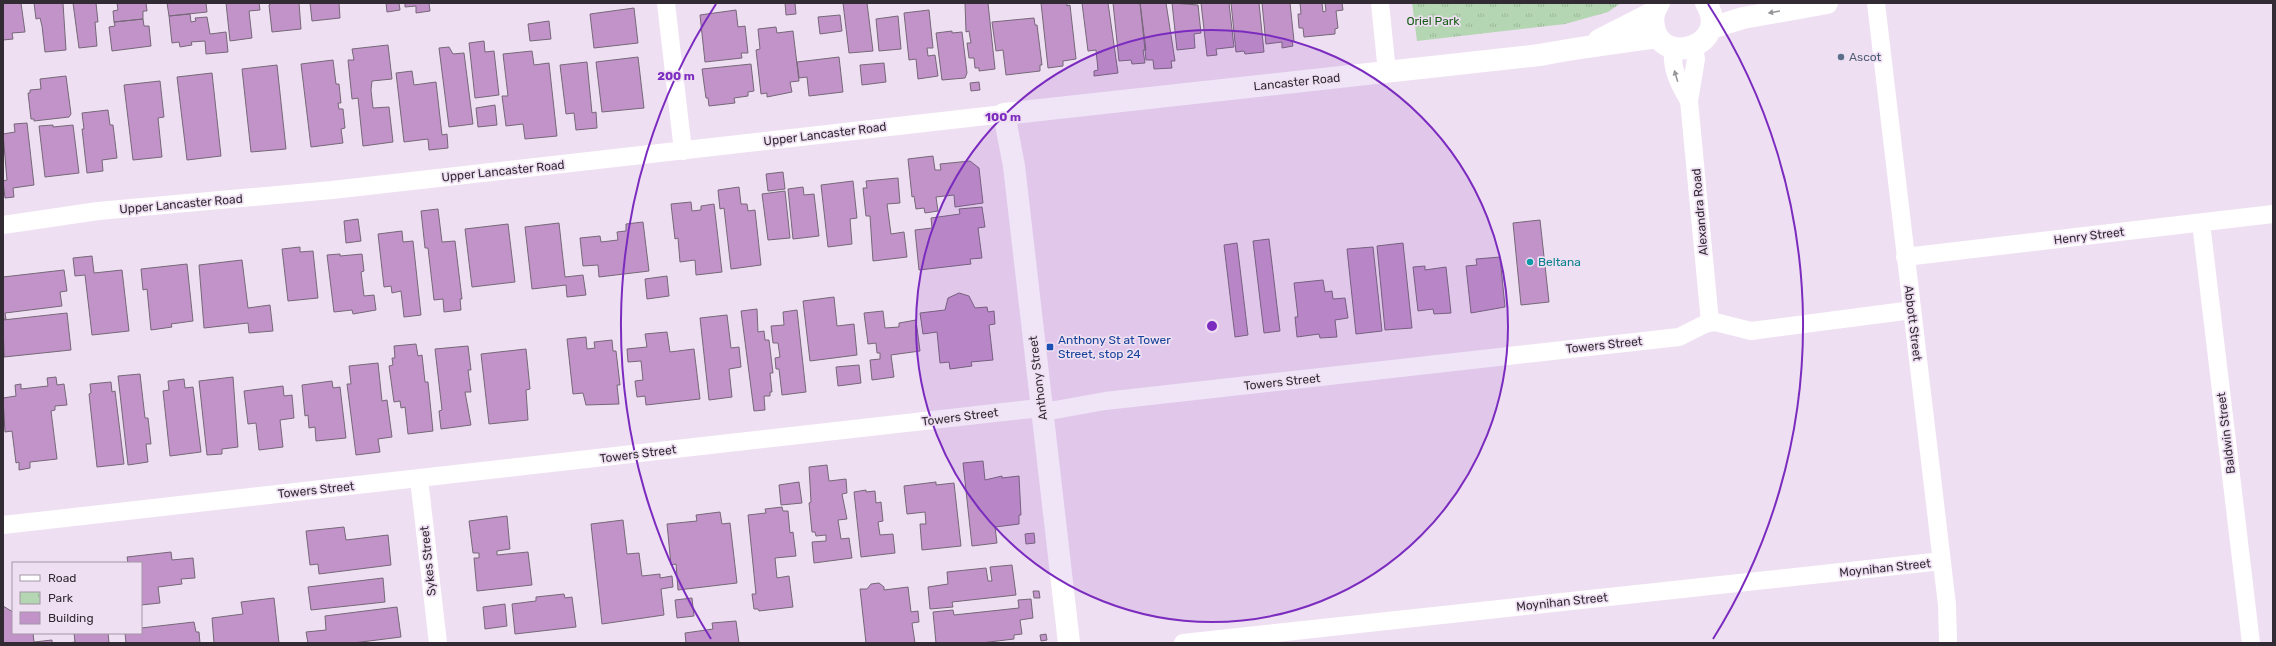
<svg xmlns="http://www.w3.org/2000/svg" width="2276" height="646" font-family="Rubik,sans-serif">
<defs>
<pattern id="park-tufts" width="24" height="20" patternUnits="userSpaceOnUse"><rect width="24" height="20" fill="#b4d6b2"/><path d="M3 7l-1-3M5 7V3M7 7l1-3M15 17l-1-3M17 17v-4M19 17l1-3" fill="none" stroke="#9bb89a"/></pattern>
</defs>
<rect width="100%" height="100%" fill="#efdff2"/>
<path fill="url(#park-tufts)" d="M1412 3H1621L1608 12 1565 24 1417 41Z"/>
<path fill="#c193c9" stroke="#766878" d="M3 3H21L25 32 12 33 13 39 3 40Z
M34 3H63L66 50 45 52 42 26 40 18 36 19Z
M73 3H96L98 22H95L97 46 79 48Z
M117 3H146L147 11H143V19L114 22 113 11 118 10Z
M167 3H206L207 12 169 16Z
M226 3H259L260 10 249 11 252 38 230 41Z
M272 3H299L301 29 272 32 269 5Z
M310 3H339L340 18 312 21Z
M386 3H399L400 10 387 12Z
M405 3H429L430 11 416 13V6L405 7Z
M785 3H795L796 14 786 15Z
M843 3H867L873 51 849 53Z
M965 3H988L995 69 979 71V68H975L974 58H969L967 43H971L969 31 966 32Z
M1041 3H1067V6L1070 5 1076 59 1063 61V66L1048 68Z
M1082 3H1108L1118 73 1094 76V71L1098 70 1096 50 1088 51Z
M1113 3H1140L1146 50H1143L1145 63 1132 64 1131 60 1119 61Z
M1140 3H1166L1175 61H1171L1172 68 1154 69 1153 60H1146Z
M1172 3 1198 5 1201 33 1194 34 1195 48 1177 50Z
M1201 3H1229L1234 47 1216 49 1217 55 1207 56Z
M1231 3H1259L1264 52 1245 54 1244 51 1236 52Z
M1262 3H1290L1294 41H1292L1293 46 1282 48V42L1266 44Z
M1300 3H1322L1323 12 1326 11 1325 3H1342L1343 10 1336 11 1338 28 1335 29V34L1304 37 1303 28H1299L1298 14H1301Z
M634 8 638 43 594 48 590 14Z
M736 10 738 27 745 26 748 53H741L742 58 705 62 700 15Z
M929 10 933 48H927L928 56 935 55 938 76 918 79 916 59 909 60 904 13Z
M190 14 191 22 196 21 195 18 207 17 210 34 226 32 228 52 206 54 205 41 191 42 192 45 180 47 179 42 172 43 169 16Z
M840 15 842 31 820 34 818 17Z
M898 16 901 49 879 51 876 19Z
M1034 18 1035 25H1037L1042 65H1040V71L1006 75 1003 50 996 51 992 22Z
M143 19 144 26H149L151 46 112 51 109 27 115 26 114 22Z
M549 21 551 39 530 41 528 24Z
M776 27 777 33 793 31 799 81 790 82 792 92 767 97V93L761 94 756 50 760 49 758 29Z
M952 31V33L962 32 967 73 965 78 942 80 936 33Z
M484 41 485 52 494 51 499 95 475 98 469 43Z
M388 45 392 79 372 81 371 90 373 108 389 107 393 142 363 146 358 98 352 99 348 60H354L352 49Z
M449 47 453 54 464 53 473 124 449 127 439 48Z
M532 51 534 65 549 63 557 136 525 139 523 124 506 126 502 96H508L503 54Z
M638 57 644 108 602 112 596 62Z
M839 57 843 92 809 96 807 77 799 78 797 62Z
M333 60 336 84H339L341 103H338L339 109H343L345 128 341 129 343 143 311 147 301 64Z
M587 62 592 113 596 112 597 128 576 130 574 113 566 114 560 65Z
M884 63 886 82 862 85 860 65Z
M751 64 754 91 748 92V96L734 98 735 103 709 106 708 98H706L702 69Z
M277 65 286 149 251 152 242 69Z
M412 71 414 85 436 82 442 135 447 134 448 148 429 150 428 139 404 142 396 73Z
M212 73 221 156 187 160 177 77Z
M66 76 71 114 69 117 34 121V119H31L28 93H30V90L41 89 40 79Z
M160 81 164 117 158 118 162 157 133 160 124 85Z
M979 82 980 90 971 91 970 83Z
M495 105 497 125 478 127 476 108Z
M108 110 110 125H113L117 158 102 160 103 171 87 173 82 129H84L82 113Z
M27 123 34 185 13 188 14 197 5 198 3 181 7 180 3 134 15 132 14 124Z
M53 125V127L73 125 79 173 45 177 39 126Z
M933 156 935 170H941L940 164 970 161 979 168 983 203 955 207 954 195 936 197 938 211 925 213 924 208 916 209 914 196 912 197 908 159Z
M783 172 785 189 768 191 766 174Z
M898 178 900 203 887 204 891 234 904 232 907 257 873 261 870 216H866L863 188H867L866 181Z
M853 181 857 218 850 219 852 244 828 247 821 185Z
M739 187 741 204H747L748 211 755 210 761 265 731 269 724 208 720 209 718 190Z
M803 187 804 195 814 194 819 236 793 239 788 189Z
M785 191 790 238 768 240 762 194Z
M691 202 692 211 701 210V206L714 204 722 272 696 275 695 260 680 262 678 238 675 239 671 204Z
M982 207 985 227 978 228 982 258 970 259 971 264 919 270 915 230 932 228 931 218 960 214 959 209Z
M438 209 442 242 455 241 462 299H460L461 310 444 312 443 299 434 300 428 248H425L421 211Z
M358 219 361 241 346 243 344 221Z
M1540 220 1549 302 1521 305 1513 223Z
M643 222 649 271 599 277 598 265 583 266 580 238 600 236 601 242 618 240 617 232 626 231V224Z
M559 223 565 277 583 275 586 295 567 297 566 285 532 289 525 227Z
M508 224 515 282 472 287 465 229Z
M402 231 403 242 413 241 421 315 404 317 401 291 392 293 391 286 384 287 378 234Z
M1269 239 1280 331 1264 333 1253 241Z
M1237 243 1248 335 1235 337 1224 245Z
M1403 243 1412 328 1385 330 1377 246Z
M300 247V252L313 251 318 298 288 301 282 249Z
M1373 247 1382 331 1356 334 1347 249Z
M340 254V256L362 254 364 271 361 272 364 296 374 295 376 310 353 314 352 310 334 312 327 255Z
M92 256 94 273 122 270 129 331 92 335 85 275 75 276 73 258Z
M1500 257 1505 307 1471 313 1466 266 1477 265 1476 259Z
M242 260 248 308 270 305 273 331 249 333 248 323 204 328 199 265Z
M187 264 193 321 171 324 172 327 151 330 147 289 143 290 141 269Z
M1425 266V270L1446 267 1451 313 1434 314 1433 309 1418 311 1413 267Z
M64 270 67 291 60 292 62 306 5 313 6 319H3V277Z
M667 276 669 296 647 299 645 279Z
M1323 280 1325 292 1332 291 1333 299 1345 298 1348 318 1335 320 1337 337 1320 338 1319 334 1297 337 1295 317H1298L1294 283Z
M959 293 969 296 975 308 987 307 988 312 994 311 995 324 989 325 993 360 971 362 972 366 950 369 949 362 940 363 937 332 923 334 920 313 945 310 948 298Z
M834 297 837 326 854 324 857 355 810 361 803 301Z
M757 309 758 332 764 331 765 340H769L773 373H770L772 392H770V396H764L765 410 754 411 741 311Z
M797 310 806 392 782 395 779 369H776L775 358 780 357 778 343H773L771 326 784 325 783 312Z
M883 311 885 328 899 327V323L916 320 920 351 891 355 894 377 872 380 870 360 880 359V353H877L876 343 868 344 864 313Z
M67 313 71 350 4 357 3 320Z
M727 315 731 348 739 347 741 367 729 369 732 397 709 400 700 318Z
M667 332 670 352 694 349 700 399 646 405 645 396 637 397 635 381 643 380 641 361 628 362 627 349 647 347 645 334Z
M586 337 587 349 595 348 594 342 612 340 613 351H616L620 385H617L619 404 586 405 583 393 573 394 567 339Z
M416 344 418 356 422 355 425 382H428L433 431 408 434 405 407 401 408 400 401 394 402 389 366 393 365 392 358H395L394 346Z
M468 346 471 370H468L471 392H465L471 425 441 429 439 411 442 410 435 349Z
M526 349 530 389 526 390 528 420 489 424 481 354Z
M378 363 382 401 387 400 392 437 378 439 380 452 356 455 347 384H351L349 366Z
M859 365 861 383 838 386 836 367Z
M140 374 145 418H148L151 444H146L148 462 128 465 118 376Z
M56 377 57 385 64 384 67 405 55 406V410L51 411 57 459 30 462V468L19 470V462L16 463 12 431 5 432 3 398 16 396 15 385 21 384V389L48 386 47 378Z
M233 377 238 447 222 449V454L207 455 199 381Z
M184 379 185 388 193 387 201 452 170 456 163 391 169 390 168 381Z
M332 381 333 388 340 387 346 438 316 441 315 427 309 428 308 415 305 416 302 385Z
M111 382 112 392 115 391 124 464 97 467 89 394 91 393 90 384Z
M283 386 284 396 292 395 294 418 280 420 283 447 259 450 256 423 248 424 244 391Z
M983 461 985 480 1002 476V478L1019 476 1021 515H1019V524L995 527 997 543 972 546 963 463Z
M827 465 829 481 846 479 847 493 842 494 847 519 838 520 841 539 849 538 852 558 814 563 812 542 826 541V535L816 536 815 532H812L809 503 811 502 809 467Z
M799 482 802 503 781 505 779 485Z
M936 482V485L954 483 961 546 922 550 920 524H926L925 512 907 514 904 486Z
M866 490V492L875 491 876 503 881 502 883 521 878 522 880 535 893 534 895 553 861 557 854 492Z
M782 507 783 511H788L790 533 793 532 796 556 775 558 777 578 789 576 793 607 759 611 758 609H754L752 594H756L748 515 766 513 765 509Z
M720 512 722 524 730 523 737 583 678 590 676 564 671 565 667 524 697 521 696 515Z
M507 516 510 549 497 551V555L528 552 532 585 477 591 474 558H479V553H473L469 521Z
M623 520 627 554 639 553 642 576 660 574V578L672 576 673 587 661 589 664 615 602 624 591 524Z
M344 527 346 540 388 535 391 565 319 574 318 564 310 565 306 531Z
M1034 533 1035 543 1026 544 1025 534Z
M171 552 172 560 193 558 195 578 181 579 182 584 158 587 160 603 141 605V563H128L127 557Z
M1012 565 1016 595 952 602 953 607 930 609 928 587 948 584 947 572 986 568 988 581H992L990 567Z
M383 578 385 602 311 610 308 587Z
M879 583 884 587V590L908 587 911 612 918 611 919 622 912 623 915 643H866L860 589H867L871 584Z
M1033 591H1039L1040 598H1034Z
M564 594 565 598 572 597 576 627 515 634 512 604 536 601V597Z
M274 598 279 643H214L212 618 243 614 241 602Z
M692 598 694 616 677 618 675 600Z
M1031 599 1033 618 1020 620 1022 634 1014 635V639L981 643H936L933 612 953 610 954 615 1019 608 1018 600Z
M505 604 507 626 485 629 483 607Z
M3 606 13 612V633H33L34 642 52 640V643H3Z
M397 607 401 637 353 643H308L306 632 326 630 325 616Z
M736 621 739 643H686L685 633 713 629 712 623Z
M194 622 196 632H199L200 643H126L125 633H141V628Z
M74 633H108L109 643H68L75 642Z
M1046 634 1047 640 1041 641 1040 635Z"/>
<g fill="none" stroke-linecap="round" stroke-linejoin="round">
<path stroke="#fff" stroke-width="18" d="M666 3 683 151
M1380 3 1387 72
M1876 3 1947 605 1948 643
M1694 47 1696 59 1689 101 1710 322
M1673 48C1671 69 1679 84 1689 101
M2201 223 2251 643
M3 225 98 211 332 190 1004 114
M1905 257 2273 214
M419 479 438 643
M3 525 1030 409 1055 410 1105 401 1679 337 1705 324 1715 322 1751 331 1912 310
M1183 643 1942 561"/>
<path stroke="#fff" stroke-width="22" d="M1659 3C1654 10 1652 18 1654 27 1662 68 1732 45 1706 3
M1711 28 1743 18 1827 3
M1599 40 1654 12
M1069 643 1014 166 1004 114 1540 55C1580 47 1619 43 1658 37"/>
</g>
<defs><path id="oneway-solid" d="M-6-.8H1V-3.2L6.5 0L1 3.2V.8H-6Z"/></defs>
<g fill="#989599">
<use href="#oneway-solid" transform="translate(1774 12) rotate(170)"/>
<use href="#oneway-solid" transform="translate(1676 76) rotate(-107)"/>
</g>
<circle cx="1212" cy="326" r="296" fill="#7b2cbf" fill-opacity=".12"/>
<g fill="none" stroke="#7b2cbf" stroke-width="2">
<circle cx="1212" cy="326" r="296"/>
<path d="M711 639A591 591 0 0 1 716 4M1708 4A591 591 0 0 1 1713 639"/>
</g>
<circle fill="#5c6f8a" stroke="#efdff2" stroke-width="1.5" cx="1841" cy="57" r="4"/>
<circle fill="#0f9aa8" stroke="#efdff2" stroke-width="1.5" cx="1530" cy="262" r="4"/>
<rect fill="#1a4fb4" stroke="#efdff2" stroke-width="1.5" x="1046" y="343" width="8" height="8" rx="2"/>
<g text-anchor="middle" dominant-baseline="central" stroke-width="3.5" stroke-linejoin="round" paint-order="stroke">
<g font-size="12" fill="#175d17" stroke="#efdff2">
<text x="1433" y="21">Oriel Park</text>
</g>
<g font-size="12" fill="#4e5e75" stroke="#efdff2" text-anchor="start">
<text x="1849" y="57">Ascot</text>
</g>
<g font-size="12" fill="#322b33" stroke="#efdff2">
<text transform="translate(1297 82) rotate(-6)">Lancaster Road</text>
<text transform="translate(825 134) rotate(-7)">Upper Lancaster Road</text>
<text transform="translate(503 171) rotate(-6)">Upper Lancaster Road</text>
<text transform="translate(181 204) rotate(-5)">Upper Lancaster Road</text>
<text transform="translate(1700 212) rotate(-95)">Alexandra Road</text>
<text transform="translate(2089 236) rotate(-7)">Henry Street</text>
<text transform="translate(1913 323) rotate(83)">Abbott Street</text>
<text transform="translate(1604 345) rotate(-6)">Towers Street</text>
<text transform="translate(1038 378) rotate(-97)">Anthony Street</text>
<text transform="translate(1282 382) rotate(-6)">Towers Street</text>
<text transform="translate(960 417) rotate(-7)">Towers Street</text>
<text transform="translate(2226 433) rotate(-97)">Baldwin Street</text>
<text transform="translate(638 454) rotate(-7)">Towers Street</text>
<text transform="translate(316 490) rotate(-6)">Towers Street</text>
<text transform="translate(428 561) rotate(-96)">Sykes Street</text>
<text transform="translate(1885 568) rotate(-6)">Moynihan Street</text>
<text transform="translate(1562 602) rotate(-6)">Moynihan Street</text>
</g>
<g font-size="12" fill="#0d838f" stroke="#efdff2" text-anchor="start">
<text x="1538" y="262">Beltana</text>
</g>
<g font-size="12" fill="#164399" stroke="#efdff2" text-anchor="start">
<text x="1058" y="340">Anthony St at Tower<tspan x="1058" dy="14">Street, stop 24</tspan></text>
</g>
</g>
<circle cx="1212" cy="326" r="6" fill="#7b2cbf" stroke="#efdff2" stroke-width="2"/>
<g font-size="12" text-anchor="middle" font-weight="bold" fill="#7b2cbf" stroke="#efdff2" stroke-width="3.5" stroke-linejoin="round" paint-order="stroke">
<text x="676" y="80">200 m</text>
<text x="1003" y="121">100 m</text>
</g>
<rect width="2276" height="646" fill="none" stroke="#322b33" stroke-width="8"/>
<rect x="12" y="562" width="130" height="72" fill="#efdff2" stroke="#a397a6"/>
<rect x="20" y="575" width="20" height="6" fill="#ffffff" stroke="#a397a6"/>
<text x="48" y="582" font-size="12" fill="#322b33">Road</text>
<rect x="20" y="592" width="20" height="12" fill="url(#park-tufts)" stroke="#a397a6"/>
<text x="48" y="602" font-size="12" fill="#322b33">Park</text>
<rect x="20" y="612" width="20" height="12" fill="#c193c9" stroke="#a397a6"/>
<text x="48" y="622" font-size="12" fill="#322b33">Building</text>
</svg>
